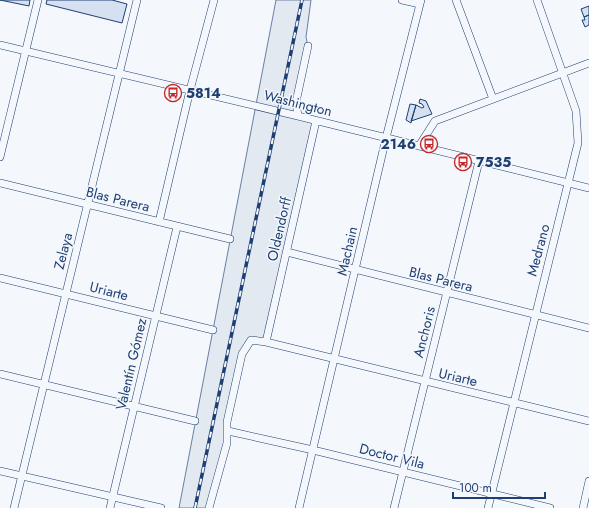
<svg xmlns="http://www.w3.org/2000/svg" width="589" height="508" font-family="Jost,sans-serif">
<rect width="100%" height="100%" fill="#f4f7fb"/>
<path fill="#e3e9f0" stroke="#687fa3" d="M276 0H311L306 37 308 46 296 102 298 116 316 121 266 342 251 340 242 354 228 431 209 508H179Z"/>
<path fill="#d5e0f0" stroke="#1d3f73" d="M0 0H30L29 6Z
M47 0H112L127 4 122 23 46 4Z
M589 6V15L584 17 581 9Z
M589 15V25L585 27 582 20H585L584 17Z
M420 99 426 101 432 114 411 121 416 105 422 108 424 107 422 104 419 103Z
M410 104 416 105 411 123 406 120Z"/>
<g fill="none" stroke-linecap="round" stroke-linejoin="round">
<g stroke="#1d3f73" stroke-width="8">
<path id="minor" d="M402 0 420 4
M456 0 493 99
M0 45 298 116 589 188
M298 116 296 102 308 46
M419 146 435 121 589 63
M0 157 38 0
M0 183 230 239
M159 222 190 90 214 0
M287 252 589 328
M0 278 213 330
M266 342 316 121
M0 374 195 421
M228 431 313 450 550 508
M0 471 161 508
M14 508 137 0
M110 508 177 227
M209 508 227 443V422L242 354 251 340 266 342 589 421
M299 508 386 138 421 0
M394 508 479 161
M488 508 578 143 576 111 537 0
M583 508 589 481"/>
</g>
<use href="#minor" stroke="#f4f7fb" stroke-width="7"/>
<g stroke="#1d3f73" stroke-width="3.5">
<path id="rail" d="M195 508 302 0"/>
</g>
<use href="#rail" stroke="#f4f7fb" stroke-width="2" stroke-dasharray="6" stroke-linecap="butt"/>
</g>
<defs>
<g id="bus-ring" transform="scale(0.9)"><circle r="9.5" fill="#f4f7fb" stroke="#c62828" stroke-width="1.5"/><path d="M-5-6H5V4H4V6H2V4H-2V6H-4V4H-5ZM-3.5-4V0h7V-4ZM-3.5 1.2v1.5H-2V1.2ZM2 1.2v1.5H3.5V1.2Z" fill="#c62828"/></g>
</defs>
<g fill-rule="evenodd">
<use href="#bus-ring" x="173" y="93"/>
<use href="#bus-ring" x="429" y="144"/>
<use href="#bus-ring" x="463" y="162"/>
</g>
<g text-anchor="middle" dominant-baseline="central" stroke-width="3" stroke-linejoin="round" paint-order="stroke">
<g font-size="14" font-weight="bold" fill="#1d3f73" stroke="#f4f7fb" text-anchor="start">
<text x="186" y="93">5814</text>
<text x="416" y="144" text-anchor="end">2146</text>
<text x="476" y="162">7535</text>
</g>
<g font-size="14" fill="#1d3f73" stroke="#f4f7fb">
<text transform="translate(298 103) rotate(14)">Washington</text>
<text transform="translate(118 199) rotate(14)">Blas Parera</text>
<text transform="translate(279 229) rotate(-77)">Oldendorff</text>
<text transform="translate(538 250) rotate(-75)">Medrano</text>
<text transform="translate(63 251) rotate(-76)">Zelaya</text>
<text transform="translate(347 251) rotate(-77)">Machain</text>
<text transform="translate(441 279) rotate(14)">Blas Parera</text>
<text transform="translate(109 291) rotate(14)">Uriarte</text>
<text transform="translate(424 332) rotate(-76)">Anchoris</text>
<text transform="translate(131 364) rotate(-77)">Valentín Gómez</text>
<text transform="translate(458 377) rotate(13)">Uriarte</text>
<text transform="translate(392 456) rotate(14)">Doctor Vila</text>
</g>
</g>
<path d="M453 492v6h92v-6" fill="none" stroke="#1d3f73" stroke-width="2"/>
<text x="459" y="492" font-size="12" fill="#1d3f73" stroke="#f4f7fb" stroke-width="3" paint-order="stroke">100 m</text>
</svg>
